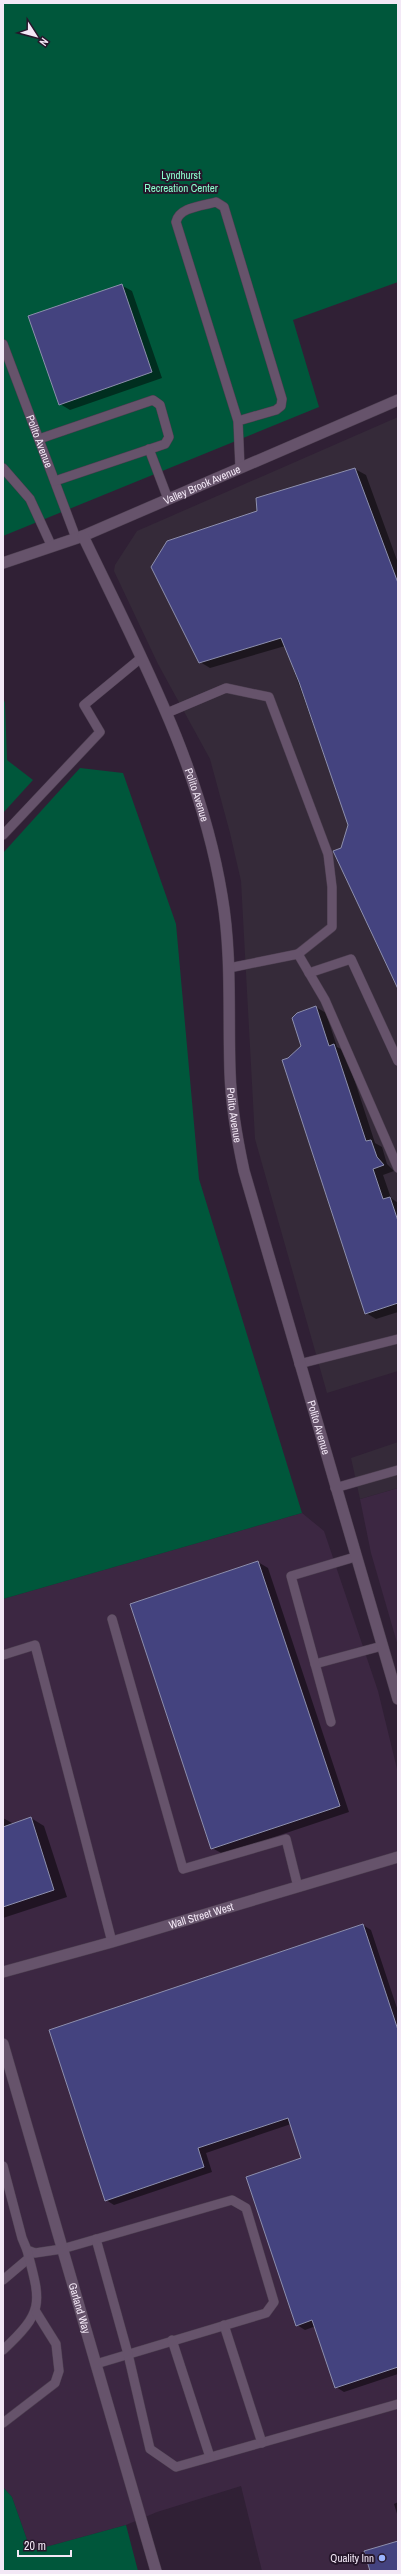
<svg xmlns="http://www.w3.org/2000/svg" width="401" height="2574" font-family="'Archivo Narrow',sans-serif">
<rect width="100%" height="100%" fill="#302035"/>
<path fill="#3c2742" d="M398 1488V1646L371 1553 360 1499Z
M302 1513 324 1531 378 1691 398 1773V2571H262L241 2486 157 2512 126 2525 31 2551 12 2497 3 2487V1599Z"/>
<path fill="#352a39" d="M398 417V1371L327 1393 255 1139 241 881 230 833 210 759 158 664 114 571 115 565 137 531Z
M398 1442V1488L360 1499 351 1458Z"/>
<path fill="#00573b" d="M3 3H398V282L293 320 319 407 3 536Z
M3 697 5 703 7 760 33 780 3 813Z
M80 768 123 773 176 924 199 1179 302 1513 3 1599V853Z
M3 2487 12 2497 31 2551 126 2525 138 2571H3Z"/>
<path fill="#0007" d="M121 285 132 291 162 378 70 410 60 404Z
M355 469 366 475 398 563V987L341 849 349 825 285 646 210 668 200 662 258 511Z
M316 1007 326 1013 337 1047 345 1051 375 1143 382 1147 387 1164 394 1171 383 1175 391 1198 398 1203V1312L376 1319 366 1313 289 1059 302 1046Z
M258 1562 268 1568 349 1812 223 1854 212 1848Z
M3 1818 14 1824 31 1818 44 1826 67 1897 3 1918Z
M363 1925 371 1930 398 2011V2374L344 2392 336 2387 316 2326 305 2330 297 2325 303 2159 291 2124 206 2153 212 2172 114 2205 106 2200Z
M398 2502V2517L394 2504Z"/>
<path fill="#44437f" stroke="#8d8fad" d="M122 284 152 372 59 405 28 316Z
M355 468 398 583V989L334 853 333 851 341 848 348 825 299 682 281 638 199 663 151 567 167 541 257 511 256 498Z
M316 1006 329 1046 334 1044 366 1141 371 1140 377 1157 384 1165 373 1169 383 1199 390 1197 398 1221V1303L365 1314 282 1060 288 1058 301 1046 292 1018 297 1013Z
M258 1561 340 1806 211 1849 130 1604Z
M31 1817 54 1890 3 1907V1827Z
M363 1924 398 2030V2367L335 2388 312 2320 296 2326 246 2177 301 2158 288 2118 198 2148 204 2167 105 2201 49 2030Z
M398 2541V2571H370L364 2551Z"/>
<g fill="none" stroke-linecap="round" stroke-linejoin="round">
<g stroke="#4d3f50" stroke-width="10">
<g id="service">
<path id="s1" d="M3 344 76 538"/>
<path d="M238 421 276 410 281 406 282 399 224 207 216 202C202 206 179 207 176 222L238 421 240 468"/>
<path d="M39 439 153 400 160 405 169 437 165 444 55 481"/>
<path d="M149 449 168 499"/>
<path d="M3 468 30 499 52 547"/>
<path d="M167 713 226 688 269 697 328 854 332 887V927L298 954"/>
<path d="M3 835 100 732 84 705 141 658"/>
<path d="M229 968 298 954 325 1000 398 1168"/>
<path d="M309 973 351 959 398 1061"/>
<path d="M299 1364 398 1339"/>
<path d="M335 1488 398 1470"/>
<path d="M112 1619 183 1869 286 1839 298 1887"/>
<path d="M3 1655 35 1645 112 1942"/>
<path d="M315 1664 382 1646"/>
<path d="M331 1722 291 1576 355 1557"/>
<path d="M3 2166 22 2238 27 2250 35 2253 62 2249 232 2200 246 2208 274 2302 266 2313 96 2364"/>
<path d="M96 2239 128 2354 150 2449 176 2467 398 2404"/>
<path d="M3 2280 29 2258"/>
<path d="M224 2325 262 2443"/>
<path d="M172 2340 210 2457"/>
<path d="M3 2350C45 2311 41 2303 27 2250"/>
<path d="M3 2423 55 2383 59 2371 56 2344 36 2312"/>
</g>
</g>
<g stroke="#4d3f50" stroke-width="12">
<g id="minor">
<path id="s2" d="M3 563 83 536 398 400"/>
<path id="s3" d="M3 1972 112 1942 398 1857"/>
<path id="s4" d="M3 2044 156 2571"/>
</g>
</g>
<g stroke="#4d3f50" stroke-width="12">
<g id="tertiary">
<path id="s5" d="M83 536C139 653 201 766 222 896 232 954 228 1013 230 1072 231 1106 237 1139 244 1171L398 1699"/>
</g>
</g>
<use href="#service" stroke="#66536b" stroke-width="9"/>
<use href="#minor" stroke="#66536b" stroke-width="11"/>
<use href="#tertiary" stroke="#66536b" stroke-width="11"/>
</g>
<circle fill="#9bb4fd" stroke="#26172b" stroke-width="1.5" cx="382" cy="2558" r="4"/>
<g text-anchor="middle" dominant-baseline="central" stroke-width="4" stroke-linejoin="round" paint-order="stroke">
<g font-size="11" fill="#8bffcd" stroke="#26172b">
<text x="181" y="175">Lyndhurst<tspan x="181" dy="13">Recreation Center</tspan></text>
</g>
<g font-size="11" fill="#f3e8f6" stroke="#26172b">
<text stroke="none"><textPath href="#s1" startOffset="104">Polito Avenue</textPath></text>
<text stroke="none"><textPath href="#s2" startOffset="214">Valley Brook Avenue</textPath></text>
<text stroke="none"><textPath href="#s5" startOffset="283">Polito Avenue</textPath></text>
<text stroke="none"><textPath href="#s5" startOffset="607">Polito Avenue</textPath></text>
<text stroke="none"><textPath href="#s5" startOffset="931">Polito Avenue</textPath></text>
<text stroke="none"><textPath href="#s3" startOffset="206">Wall Street West</textPath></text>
<text stroke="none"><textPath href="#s4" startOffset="275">Garland Way</textPath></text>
</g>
<g font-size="11" fill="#f3e8f6" stroke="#26172b" text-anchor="end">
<text x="374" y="2558">Quality Inn</text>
</g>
</g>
<rect width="401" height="2574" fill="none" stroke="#f3e8f6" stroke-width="8"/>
<g transform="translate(36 36) rotate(126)" stroke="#26172b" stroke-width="3" paint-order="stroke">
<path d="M0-3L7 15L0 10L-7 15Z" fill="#f3e8f6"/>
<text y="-6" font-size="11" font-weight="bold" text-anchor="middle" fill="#f3e8f6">N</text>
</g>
<path d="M18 2550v6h53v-6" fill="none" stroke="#f3e8f6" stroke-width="2"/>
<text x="24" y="2550" font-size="12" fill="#f3e8f6" stroke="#26172b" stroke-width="3" paint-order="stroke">20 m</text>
</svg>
